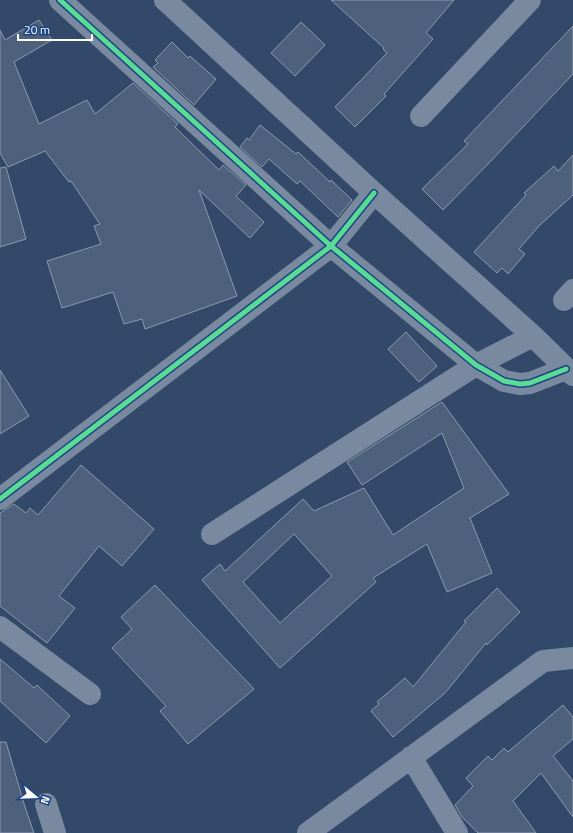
<svg xmlns="http://www.w3.org/2000/svg" width="573" height="833" font-family="'Titillium Web',sans-serif">
<rect width="100%" height="100%" fill="#33496a"/>
<path fill="#4e617c" stroke="#8c9aaf" fill-rule="evenodd" d="M331 0H454L426 33 433 39 384 94 386 96 355 127 335 107 387 53 383 49 384 48Z
M39 20 52 40 14 62 39 124 87 100 95 114 133 83 178 124 175 127 219 170 223 165 246 185 236 196 264 222 250 238 199 190 237 296 145 329 142 319 124 324 113 292 62 308 47 261 101 244 94 226 100 224 71 181 69 182 45 151 8 167 0 153V30L5 40Z
M301 22 325 45 295 76 271 53Z
M573 26V74L488 164 443 210 422 189 468 144 464 141Z
M172 42 188 58 190 56 216 79 194 105 153 67 158 63 155 60Z
M260 125 296 154 298 152 330 182 331 180 352 200 338 217 300 181 297 184 269 159 262 167 240 147 247 138 249 140Z
M573 155V195L540 225 519 249 525 254 508 274 502 268 497 273 474 252 526 195 524 193 554 166 558 171Z
M6 167 26 239 0 247V168Z
M406 332 437 366 419 382 388 349Z
M0 370 29 416 0 434Z
M442 402 509 494 470 518 492 573 447 592 427 544 373 578 376 582 280 668 202 580 220 564 225 571 303 499 314 511 364 488 393 535 464 488 442 433 362 485 347 462ZM294 534 332 576 280 623 243 582Z
M81 465 154 529 122 566 99 546 59 596 75 608 47 643 0 606V513L14 504 26 513 30 508 38 515Z
M155 585 254 689 188 744 160 711 166 706 112 648 132 629 121 617Z
M497 588 520 612 487 645 486 643 445 693 393 737 371 711 379 704 377 702 405 678 413 687 466 622 464 621Z
M0 659 34 688 37 685 70 716 46 743 0 701Z
M563 705 573 717V739L553 756 573 781V817L541 773 513 801 536 833H478L462 817 455 805 473 786 466 778 488 756 492 760 504 748 508 752Z
M0 742H6L25 807 34 833H0Z"/>
<g fill="none" stroke-linecap="round" stroke-linejoin="round">
<path stroke="#7989a0" stroke-width="22" d="M60 0 331 246 476 365 504 381 520 384 530 383 566 369
M165 0 374 193 533 336 573 375
M421 116 530 0
M564 300 573 290
M0 499 331 246 374 193
M212 534 476 365 533 336
M0 627 90 694
M411 757 457 833
M46 804 55 833
M308 833 543 661 573 658"/>
<g stroke="#1c4581" stroke-width="8">
<path id="cycleway" d="M60 0 331 246 476 365 504 381 520 384 530 383 566 369
M0 499 331 246 374 193"/>
</g>
<use href="#cycleway" stroke="#5adb95" stroke-width="5"/>
</g>
<g transform="translate(36 797) rotate(109)" stroke="#1c4581" stroke-width="3" paint-order="stroke">
<path d="M0-3L7 15L0 10L-7 15Z" fill="#ffffff"/>
<text y="-6" font-size="11" font-weight="bold" text-anchor="middle" fill="#ffffff">N</text>
</g>
<path d="M18 34v6h74v-6" fill="none" stroke="#ffffff" stroke-width="2"/>
<text x="24" y="34" font-size="12" fill="#ffffff" stroke="#1c4581" stroke-width="3" paint-order="stroke">20 m</text>
</svg>
